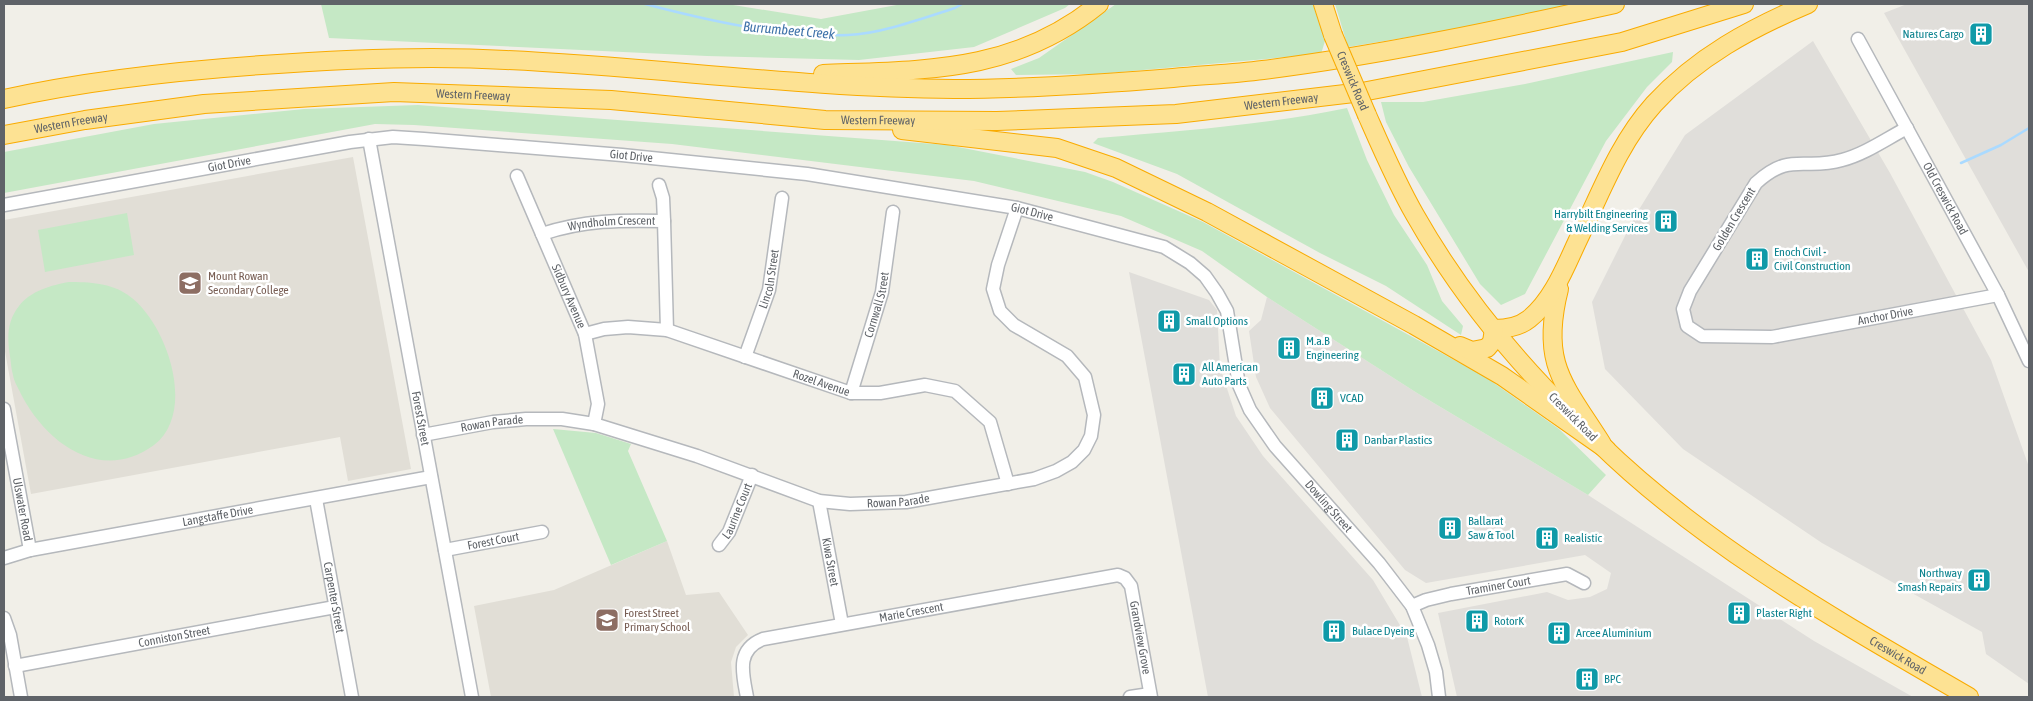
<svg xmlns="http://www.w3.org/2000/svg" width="2033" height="701" font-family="'Asap Condensed',sans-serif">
<rect width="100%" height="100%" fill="#f1efe8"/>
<path fill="#e0deda" d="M1907 4H2029V272L1884 13Z
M1813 41 1890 173 1991 360 2029 467V684L1986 654 1982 632 1822 543 1683 449 1605 369 1592 302 1635 216 1685 135Z
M1129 272 1209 300 1217 310 1220 367 1236 416 1263 456 1373 580 1407 637 1422 697H1208Z
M1267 297 1417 393 1588 495 1814 641 1913 697H1457L1438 613 1547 592 1568 600 1590 597 1607 589 1611 573 1585 555 1426 583 1405 570 1270 408 1256 377 1249 331 1261 320Z"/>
<path fill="#e1ded6" d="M353 157 411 469 348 481 340 437 31 494 4 346V220Z
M667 541 686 595 719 592 748 635 736 647 731 662 734 697H491L474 606 554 590Z"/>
<path fill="#c5e8c5" d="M321 4H727L821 19 902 4H1070L1065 8 974 47 859 60 707 56 329 38Z
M1116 4H1313L1325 41 1321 54 1098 74 1016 75 1011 69 1039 58Z
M1335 4H1579L1530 17 1348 47Z
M1673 52 1672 62 1647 87 1606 141 1525 294 1501 305 1480 284 1409 167 1386 122 1381 102H1423L1525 84Z
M418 105 948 145 1085 172 1113 182 1203 222 1487 378 1559 429 1606 475 1588 495 1417 393 1267 297 1202 251 1121 216 974 181 672 144 414 125 375 124 4 193V152L154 124 304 109Z
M1347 108 1367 160 1394 215 1427 265 1442 301 1463 326 1461 335 1386 286 1320 253 1177 174 1093 143 1098 138C1181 131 1265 125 1347 108Z
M127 213 134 255 45 272 38 230Z
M69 282C89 282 111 283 128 295 166 321 198 411 154 445 102 483 48 445 22 396 19 389 14 382 13 375 11 369 11 362 10 356 7 338 7 321 19 306 30 291 52 285 69 282Z
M553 429 596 433 631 444 628 451 667 541 611 565Z"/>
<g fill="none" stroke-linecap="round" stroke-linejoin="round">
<path stroke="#aadaff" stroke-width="2.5" d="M645 4C710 21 780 37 848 35 880 34 924 18 955 8L962 4
M1961 163 2001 145 2029 128"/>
<g stroke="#b5b8bc" stroke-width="15">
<g id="minor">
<path id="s1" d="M1858 39 1998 295 2029 361"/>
<path id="s2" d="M1907 128C1886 139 1865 154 1842 160 1804 171 1791 151 1756 183L1690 291 1683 309 1687 326 1702 336 1772 337 1998 295"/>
<path id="s3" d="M369 139 472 697"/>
<path id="s4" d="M517 176 585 334 598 404 594 424"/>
<path d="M659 185 663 198 664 221"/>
<path id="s5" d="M4 205 350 142 393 137 424 139 622 155 807 174 1017 208 1164 247 1190 263 1205 276 1217 293 1227 311 1239 385 1250 410 1275 446 1379 563 1412 606 1428 645 1436 672 1439 697"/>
<path id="s6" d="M542 234C584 220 620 220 664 221L667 330"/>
<path id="s7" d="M585 334 604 329 628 327 667 330 851 393H880L925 385 955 391 990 422 1008 484"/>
<path id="s8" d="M745 357 769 290 782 198"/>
<path id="s9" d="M851 393 882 292 893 212"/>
<path id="s10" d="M4 409 30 550"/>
<path id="s11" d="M423 435 493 422 526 419H562L594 424 697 456 819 501 850 504 906 502 1034 479 1056 471 1072 462 1084 450 1091 436 1094 415 1085 377 1067 356 1014 325 1000 311 993 289 998 265 1017 208"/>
<path id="s12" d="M316 499 352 697"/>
<path id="s13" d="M819 501 842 624"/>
<path id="s14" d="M719 545 729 532 752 475"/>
<path id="s15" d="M445 550 542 532"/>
<path id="s16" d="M4 558 30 550 431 477"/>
<path id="s17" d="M1412 606 1426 600 1451 594 1567 574 1584 583"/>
<path d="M4 618 10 635 21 697"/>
<path id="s18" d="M15 666 335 607"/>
<path id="s19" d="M747 697C743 675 735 650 763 639L1118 575 1125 578 1131 586 1151 697"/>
<path d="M1130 697 1150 694"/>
</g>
</g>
<g stroke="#f9ab00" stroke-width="20">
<g id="highway">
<path d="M1323 4 1333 35"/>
<path d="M823 74C926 70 1014 73 1099 4"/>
<path d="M4 99C89 80 175 71 262 65 343 59 425 55 506 60 656 67 804 88 954 89 1027 89 1100 84 1173 78 1203 75 1233 74 1263 70 1381 55 1498 30 1615 4"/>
<path d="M1367 115C1382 149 1397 184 1415 215 1457 289 1512 357 1572 416"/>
<path d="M902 130 1057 148 1116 168 1207 212 1414 325 1502 376 1606 449"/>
<path id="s20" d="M4 135 85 120 204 104 394 92 611 100 825 120 997 121 1176 114 1362 92 1622 42 1744 4"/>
<path d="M1559 289C1540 364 1564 384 1602 444"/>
<path d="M1494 329C1506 329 1519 327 1529 319 1552 301 1565 268 1577 242 1600 195 1618 144 1654 104 1697 57 1751 28 1808 4"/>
<path d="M1460 346 1472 351 1487 348 1492 342 1494 329"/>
<path id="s21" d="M1598 442C1705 547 1840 622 1969 697"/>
</g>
</g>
<use href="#minor" stroke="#fff" stroke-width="12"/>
<use href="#highway" stroke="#fde293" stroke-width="18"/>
<g stroke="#f9ab00" stroke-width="20" stroke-linecap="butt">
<g id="highway-bridge">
<path id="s22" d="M1333 35 1367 115"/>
</g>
</g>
<use href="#highway-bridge" stroke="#fde293" stroke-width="18"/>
</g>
<defs>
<g id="building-square" transform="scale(1.25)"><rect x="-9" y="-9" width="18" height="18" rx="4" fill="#0f9aa8" stroke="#fff"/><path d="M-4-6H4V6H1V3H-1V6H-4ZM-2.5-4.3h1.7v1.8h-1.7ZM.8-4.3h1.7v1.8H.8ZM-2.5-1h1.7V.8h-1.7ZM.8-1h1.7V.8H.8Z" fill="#fff"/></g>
<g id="school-square" transform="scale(1.25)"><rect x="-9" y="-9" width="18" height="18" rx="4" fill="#8d6e63" stroke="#fff"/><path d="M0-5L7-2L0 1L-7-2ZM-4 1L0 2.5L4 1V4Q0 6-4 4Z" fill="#fff"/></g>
</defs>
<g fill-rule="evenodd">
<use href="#building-square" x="1981" y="34"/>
<use href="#building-square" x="1666" y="221"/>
<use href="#building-square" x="1757" y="259"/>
<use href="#school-square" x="190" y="283"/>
<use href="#building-square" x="1169" y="321"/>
<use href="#building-square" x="1289" y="348"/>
<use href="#building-square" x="1184" y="374"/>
<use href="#building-square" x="1322" y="398"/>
<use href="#building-square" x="1347" y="440"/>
<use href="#building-square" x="1450" y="528"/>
<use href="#building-square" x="1547" y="538"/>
<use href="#building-square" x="1979" y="580"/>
<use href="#building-square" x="1739" y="613"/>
<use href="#school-square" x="607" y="620"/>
<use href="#building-square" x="1477" y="621"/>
<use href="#building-square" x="1334" y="631"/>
<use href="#building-square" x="1559" y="633"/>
<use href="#building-square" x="1587" y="679"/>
</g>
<g text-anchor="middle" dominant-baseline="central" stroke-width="5" stroke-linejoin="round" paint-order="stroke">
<g font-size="12" fill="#0d838f" stroke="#fff" text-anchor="start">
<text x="1964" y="34" text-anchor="end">Natures Cargo</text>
<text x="1648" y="214" text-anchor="end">Harrybilt Engineering<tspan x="1648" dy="14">&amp; Welding Services</tspan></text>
<text x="1774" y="252">Enoch Civil -<tspan x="1774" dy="14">Civil Construction</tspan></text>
<text x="1186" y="321">Small Options</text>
<text x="1306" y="341">M.a.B<tspan x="1306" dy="14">Engineering</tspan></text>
<text x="1202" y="367">All American<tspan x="1202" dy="14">Auto Parts</tspan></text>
<text x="1340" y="398">VCAD</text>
<text x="1364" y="440">Danbar Plastics</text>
<text x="1468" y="521">Ballarat<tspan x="1468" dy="14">Saw &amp; Tool</tspan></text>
<text x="1564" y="538">Realistic</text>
<text x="1962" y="573" text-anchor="end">Northway<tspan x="1962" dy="14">Smash Repairs</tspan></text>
<text x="1756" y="613">Plaster Right</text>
<text x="1494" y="621">RotorK</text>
<text x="1352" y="631">Bulace Dyeing</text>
<text x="1576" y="633">Arcee Aluminium</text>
<text x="1604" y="679">BPC</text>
</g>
<g font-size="12" fill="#5f6368" stroke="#fff">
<text stroke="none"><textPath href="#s22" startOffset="50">Creswick Road</textPath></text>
<text stroke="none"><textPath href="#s20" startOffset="472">Western Freeway</textPath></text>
<text stroke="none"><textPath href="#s20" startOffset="1282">Western Freeway</textPath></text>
<text stroke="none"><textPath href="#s20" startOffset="878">Western Freeway</textPath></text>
<text stroke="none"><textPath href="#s20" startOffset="68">Western Freeway</textPath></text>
<text stroke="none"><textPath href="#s5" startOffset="634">Giot Drive</textPath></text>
<text stroke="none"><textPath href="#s5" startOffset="229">Giot Drive</textPath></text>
<text stroke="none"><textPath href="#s1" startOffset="182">Old Creswick Road</textPath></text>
<text stroke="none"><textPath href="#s5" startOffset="1039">Giot Drive</textPath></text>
<text transform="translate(1734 219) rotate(-59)">Golden Crescent</text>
<text stroke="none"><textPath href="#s6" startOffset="71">Wyndholm Crescent</textPath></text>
<text stroke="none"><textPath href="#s8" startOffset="82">Lincoln Street</textPath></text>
<text stroke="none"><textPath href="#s4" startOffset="131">Sidbury Avenue</textPath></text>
<text stroke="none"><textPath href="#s9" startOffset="92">Cornwall Street</textPath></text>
<text stroke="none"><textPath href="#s2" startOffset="531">Anchor Drive</textPath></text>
<text stroke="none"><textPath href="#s7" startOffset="246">Rozel Avenue</textPath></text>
<text transform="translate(1573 417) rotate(45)">Creswick Road</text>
<text stroke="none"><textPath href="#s3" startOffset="284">Forest Street</textPath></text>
<text stroke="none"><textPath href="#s11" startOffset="70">Rowan Parade</textPath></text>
<text stroke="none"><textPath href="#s11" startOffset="490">Rowan Parade</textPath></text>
<text stroke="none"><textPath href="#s5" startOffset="1494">Dowling Street</textPath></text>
<text stroke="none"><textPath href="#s10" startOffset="102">Ulswater Road</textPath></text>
<text stroke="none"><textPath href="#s14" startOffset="39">Laurine Court</textPath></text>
<text stroke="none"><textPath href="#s16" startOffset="218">Langstaffe Drive</textPath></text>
<text stroke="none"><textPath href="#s15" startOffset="49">Forest Court</textPath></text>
<text stroke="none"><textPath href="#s13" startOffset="62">Kiwa Street</textPath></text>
<text stroke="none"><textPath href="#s17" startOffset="89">Traminer Court</textPath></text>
<text stroke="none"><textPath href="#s12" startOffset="100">Carpenter Street</textPath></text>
<text stroke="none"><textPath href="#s19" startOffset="218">Marie Crescent</textPath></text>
<text stroke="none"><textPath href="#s18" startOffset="162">Conniston Street</textPath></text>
<text stroke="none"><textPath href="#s19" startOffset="498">Grandview Grove</textPath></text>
<text stroke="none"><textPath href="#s21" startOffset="369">Creswick Road</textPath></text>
</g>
<g font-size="12" fill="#785e54" stroke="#fff" text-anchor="start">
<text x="208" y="276">Mount Rowan<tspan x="208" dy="14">Secondary College</tspan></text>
<text x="624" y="613">Forest Street<tspan x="624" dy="14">Primary School</tspan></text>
</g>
<g font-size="14" font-style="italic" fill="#4174aa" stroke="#fff">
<text transform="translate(789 30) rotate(5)">Burrumbeet Creek</text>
</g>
</g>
<rect width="2033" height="701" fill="none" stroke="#5f6368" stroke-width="10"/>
</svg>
